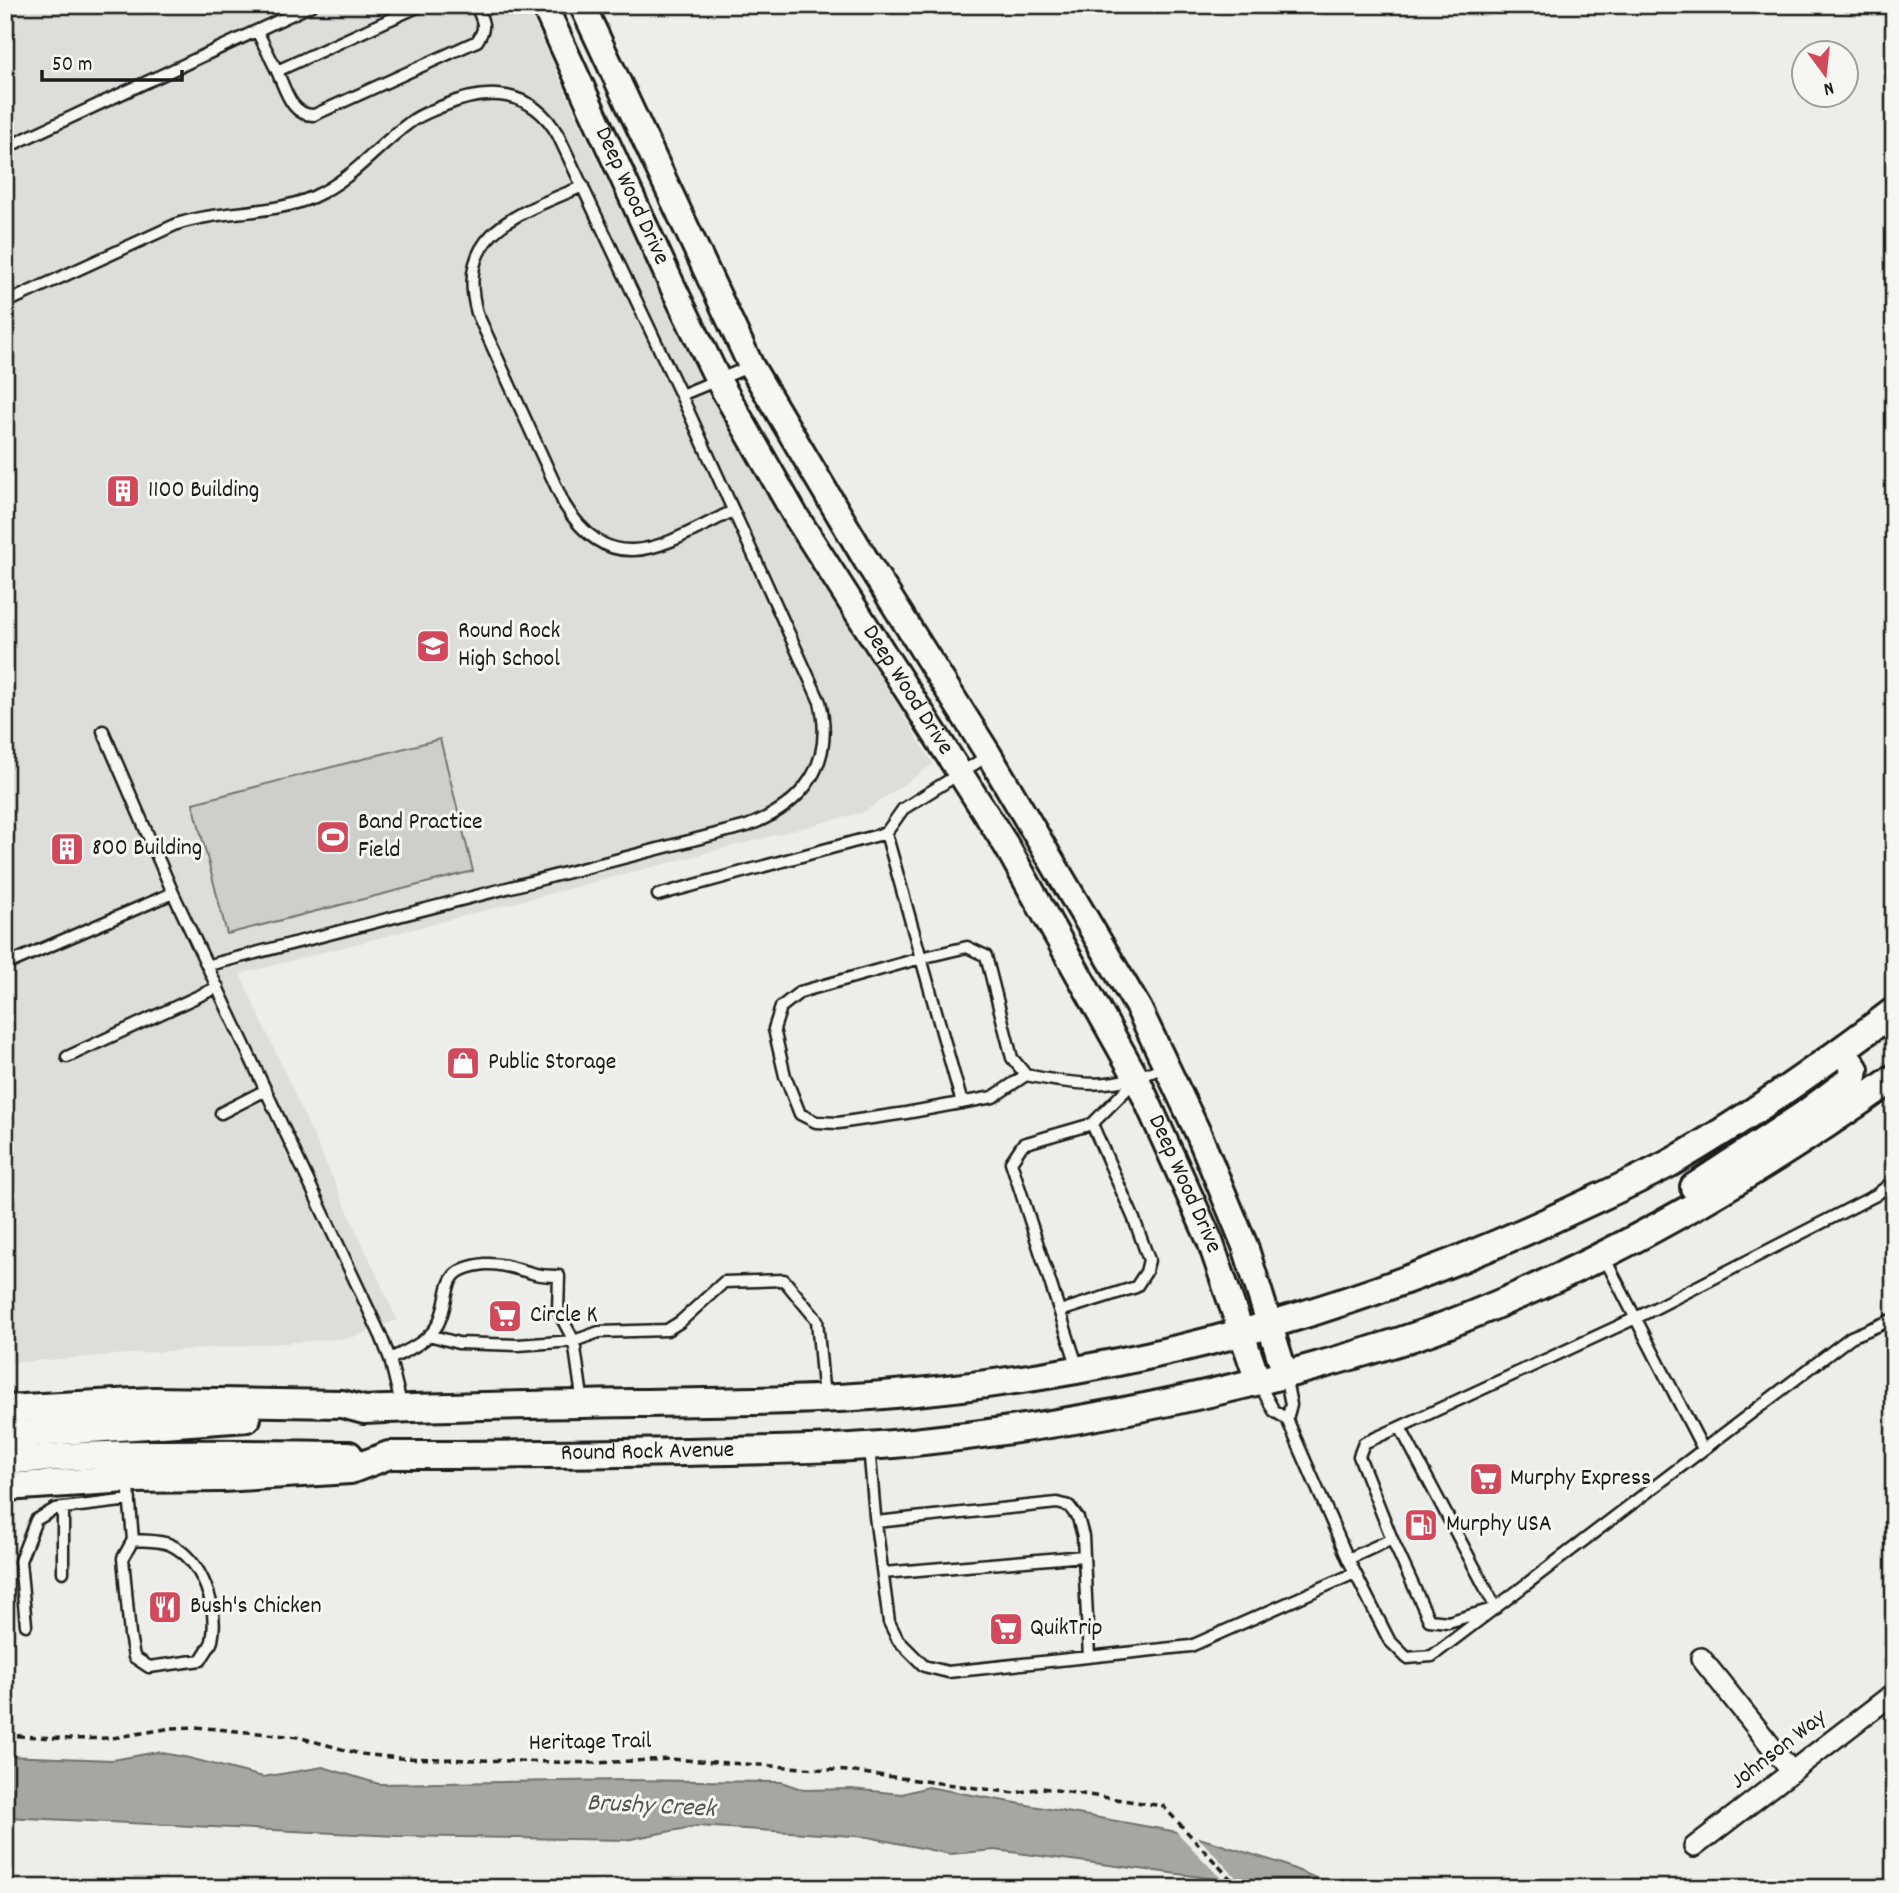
<svg xmlns="http://www.w3.org/2000/svg" width="1899" height="1893" font-family="Dekko,sans-serif">
<rect width="100%" height="100%" fill="#edede9"/>
<filter id="ink" filterUnits="userSpaceOnUse"><feTurbulence type="fractalNoise" baseFrequency=".0143" numOctaves="2"/><feDisplacementMap in="SourceGraphic" scale="14" xChannelSelector="R" yChannelSelector="G"/><feConvolveMatrix kernelMatrix="1 2 1 2 8 2 1 2 1" color-interpolation-filters="sRGB"/></filter>
<g filter="url(#ink)">
<path fill="#ddddda" d="M5 5H526L608 184 716 407 933 764 864 812 240 974 397 1320 350 1338 5 1363Z"/>
<path fill="#cececb" stroke="#757574" stroke-width="2" d="M440 739 473 871 227 934 193 803Z"/>
<path fill="#a6a6a3" stroke="#6f6f6d" stroke-width="2" d="M157 1752 189 1758 263 1777 323 1767 379 1784 624 1780 781 1782 804 1790 851 1789 902 1794 928 1787 1183 1833 1280 1863 1340 1888H1257L1247 1883 995 1850 950 1854 868 1837 697 1826 626 1840 397 1836 5 1817V1756L113 1760Z"/>
<path fill="#edede9" d="M1172 1827 1193 1832 1245 1887 1226 1884Z"/>
<g fill="none" stroke-linecap="round" stroke-linejoin="round">
<g stroke="#1c1c1c" stroke-width="15">
<path id="service" d="M402 14 422 5
M257 31 277 71 402 14 398 5
M277 71C285 88 291 116 314 115L477 41C488 26 482 21 476 5
M5 148 312 5
M583 186C522 213 454 230 477 313L564 504C613 584 668 542 733 511
M5 303 177 224C222 209 269 216 313 197 353 179 375 148 409 123 419 115 431 111 443 106 487 87 532 89 558 135L681 395 820 702C835 764 803 805 747 826L209 965
M681 395 751 366
M103 731 173 893 381 1336 390 1359 402 1408
M989 755 903 809 886 833 921 958 967 947 986 956 1012 1058 1026 1075C1080 1086 1114 1090 1166 1066
M658 895 886 833
M5 965 173 893
M67 1057 218 987
M962 1103 921 958 800 992 781 1007 774 1029 785 1076 800 1114 816 1122 838 1123 906 1113 993 1097 1026 1075
M221 1113 266 1090
M1604 1257 1703 1449
M1060 1311 1136 1287 1146 1272 1149 1260 1134 1219 1092 1124
M429 1335 458 1343 518 1345 574 1341 599 1332 667 1330 680 1322 724 1282 784 1280 817 1320 824 1399
M390 1359C407 1351 429 1341 438 1324 454 1292 436 1270 485 1264 501 1263 517 1269 532 1273 540 1276 550 1276 559 1276L558 1311 574 1341 583 1404
M1078 1368 1011 1162 1023 1144 1092 1124 1137 1079
M1285 1375 1291 1405 1287 1419
M1258 1382 1274 1411 1287 1419 1348 1559 1389 1640 1407 1658 1432 1656 1851 1337 1894 1319
M869 1446 875 1516 889 1622 898 1640 924 1666 948 1672 1191 1646 1355 1573
M128 1480 133 1540 123 1558 130 1635 134 1657 149 1667 201 1660C204 1654 210 1647 212 1641 219 1608 202 1560 171 1545 161 1540 144 1541 133 1540
M63 1508V1572
M876 1522 1057 1503 1069 1506 1078 1518 1083 1536 1089 1657
M1392 1539 1359 1456 1364 1443 1400 1427
M1348 1559 1392 1539 1429 1620 1448 1622 1496 1608 1400 1427 1636 1318 1876 1195 1894 1181
M883 1573 1084 1556
M26 1625 20 1561 36 1520 55 1509 130 1500"/>
</g>
<g stroke="#1c1c1c" stroke-width="24">
<path id="minor" d="M1701 1658 1791 1771
M1694 1847 1894 1693"/>
</g>
<g stroke="#1c1c1c" stroke-width="30">
<g id="tertiary">
<path id="s1" d="M544 5 671 283 718 380 795 515 1006 845 1137 1079 1210 1241 1258 1381"/>
<path d="M582 5 751 366 866 560 989 755 1139 1009 1199 1135 1245 1246 1285 1374"/>
</g>
</g>
<g stroke="#1c1c1c" stroke-width="32">
<g id="secondary">
<path d="M1694 1187 1805 1114 1849 1081 1854 1076 1855 1069 1842 1051"/>
<path d="M5 1409 154 1401 342 1404 364 1410C477 1405 591 1404 705 1402 764 1401 824 1400 883 1395 1122 1376 1354 1313 1570 1211 1604 1195 1639 1180 1672 1162 1750 1117 1823 1065 1894 1011"/>
<path d="M5 1435 247 1418"/>
<path d="M5 1461C119 1451 235 1454 349 1455"/>
<path id="s2" d="M5 1487 128 1479 222 1478 350 1470 389 1455C487 1455 585 1454 684 1452 760 1450 838 1450 914 1442 1049 1428 1182 1403 1313 1367 1359 1354 1405 1341 1449 1324 1607 1263 1757 1175 1894 1078"/>
</g>
</g>
<path stroke="#1c1c1c" stroke-width="3.5" stroke-dasharray="7 5" stroke-linecap="butt" d="M5 1735 71 1739 112 1738 172 1728 196 1727 298 1737 360 1754 399 1758 594 1763 670 1759 847 1771 1015 1793 1042 1788 1163 1806 1239 1888"/>
<use href="#service" stroke="#f6f6f2" stroke-width="10"/>
<use href="#minor" stroke="#f6f6f2" stroke-width="19"/>
<use href="#tertiary" stroke="#f6f6f2" stroke-width="24"/>
<use href="#secondary" stroke="#f6f6f2" stroke-width="26"/>
</g>
</g>
<defs>
<g id="building-square" transform="scale(1.75)"><rect x="-9" y="-9" width="18" height="18" rx="4" fill="#d1495b" stroke="#f6f6f2"/><path d="M-4-6H4V6H1V3H-1V6H-4ZM-2.5-4.3h1.7v1.8h-1.7ZM.8-4.3h1.7v1.8H.8ZM-2.5-1h1.7V.8h-1.7ZM.8-1h1.7V.8H.8Z" fill="#fff"/></g>
<g id="school-square" transform="scale(1.75)"><rect x="-9" y="-9" width="18" height="18" rx="4" fill="#d1495b" stroke="#f6f6f2"/><path d="M0-5L7-2L0 1L-7-2ZM-4 1L0 2.5L4 1V4Q0 6-4 4Z" fill="#fff"/></g>
<g id="stadium-square" transform="scale(1.75)"><rect x="-9" y="-9" width="18" height="18" rx="4" fill="#d1495b" stroke="#f6f6f2"/><path d="M0-5a6.5 5 0 1 0 0 10a6.5 5 0 1 0 0-10ZM-3.5-1.8h7v3.6h-7Z" fill="#fff"/></g>
<g id="shop-square" transform="scale(1.75)"><rect x="-9" y="-9" width="18" height="18" rx="4" fill="#d1495b" stroke="#f6f6f2"/><path d="M-5-2.5h2.3a2.7 3.5 0 0 1 5.4 0H5L5.5 6h-11ZM-1.5-2.5h3a1.5 2.3 0 0 0-3 0Z" fill="#fff"/></g>
<g id="supermarket-square" transform="scale(1.75)"><rect x="-9" y="-9" width="18" height="18" rx="4" fill="#d1495b" stroke="#f6f6f2"/><path d="M-6-5.5h2.5l.6 2H6L4.5 2H-2.5L-4.4-4H-6ZM-1.5 3.2a1.3 1.3 0 1 0 .1 0ZM3 3.2a1.3 1.3 0 1 0 .1 0Z" fill="#fff"/></g>
<g id="fuel-square" transform="scale(1.75)"><rect x="-9" y="-9" width="18" height="18" rx="4" fill="#d1495b" stroke="#f6f6f2"/><path d="M-5.5-6h7V0h2V4h1.3V-2.5L3-4.5l.8-.8L6-3V5H2.5V1h-1V6h-7ZM-4.2-4.7v3.2H.2V-4.7Z" fill="#fff"/></g>
<g id="restaurant-square" transform="scale(1.75)"><rect x="-9" y="-9" width="18" height="18" rx="4" fill="#d1495b" stroke="#f6f6f2"/><path d="M-5-6h1v4h1v-4h1v4h1v-4h1v5L-1.5 .5V6h-2V.5L-5-1ZM5-6V6H3V1.5H1.5Q1.5-4 5-6Z" fill="#fff"/></g>
</defs>
<g fill-rule="evenodd">
<use href="#building-square" x="123" y="491"/>
<use href="#school-square" x="433" y="646"/>
<use href="#stadium-square" x="333" y="837"/>
<use href="#building-square" x="67" y="849"/>
<use href="#shop-square" x="463" y="1063"/>
<use href="#supermarket-square" x="505" y="1316"/>
<use href="#supermarket-square" x="1486" y="1479"/>
<use href="#fuel-square" x="1421" y="1525"/>
<use href="#restaurant-square" x="165" y="1607"/>
<use href="#supermarket-square" x="1006" y="1629"/>
</g>
<g text-anchor="middle" dominant-baseline="central" stroke-width="6" stroke-linejoin="round" paint-order="stroke">
<g font-size="24" fill="#1c1c1c" stroke="#f6f6f2">
<text stroke="none"><textPath href="#s1" startOffset="210">Deep Wood Drive</textPath></text>
<text stroke="none"><textPath href="#s1" startOffset="777">Deep Wood Drive</textPath></text>
<text stroke="none"><textPath href="#s1" startOffset="1344">Deep Wood Drive</textPath></text>
<text stroke="none"><textPath href="#s2" startOffset="646">Round Rock Avenue</textPath></text>
<text transform="translate(590 1743) rotate(-1)">Heritage Trail</text>
<text transform="translate(1779 1750) rotate(-38)">Johnson Way</text>
</g>
<g font-size="24" fill="#1c1c1c" stroke="#f6f6f2" text-anchor="start">
<text x="148" y="491">1100 Building</text>
<text x="458" y="632">Round Rock<tspan x="458" dy="28">High School</tspan></text>
<text x="358" y="823">Band Practice<tspan x="358" dy="28">Field</tspan></text>
<text x="92" y="849">800 Building</text>
<text x="488" y="1063">Public Storage</text>
<text x="530" y="1316">Circle K</text>
<text x="1510" y="1479">Murphy Express</text>
<text x="1446" y="1525">Murphy USA</text>
<text x="190" y="1607">Bush's Chicken</text>
<text x="1030" y="1629">QuikTrip</text>
</g>
<g font-size="26" font-style="italic" fill="#535352" stroke="#f6f6f2">
<text transform="translate(651 1807) rotate(3)">Brushy Creek</text>
</g>
</g>
<rect width="1899" height="1893" fill="none" stroke="#f6f6f2" stroke-width="28"/>
<rect x="14" y="14" width="1871" height="1865" fill="none" stroke="#1c1c1c" stroke-width="2.5" filter="url(#ink)"/>
<g transform="translate(1825 74) rotate(165)"><circle r="33" fill="#f6f6f2" stroke="#9f9f9c" stroke-width="2"/>
<path d="M0-5L12 26L0 18L-12 26Z" fill="#d1495b"/>
<text y="-10" font-size="19" font-weight="bold" text-anchor="middle" fill="#1c1c1c">N</text>
</g>
<path d="M42 70v10h140v-10" fill="none" stroke="#1c1c1c" stroke-width="3.5"/>
<text x="52" y="70" font-size="21" fill="#1c1c1c" stroke="#f6f6f2" stroke-width="5" paint-order="stroke">50 m</text>
</svg>
